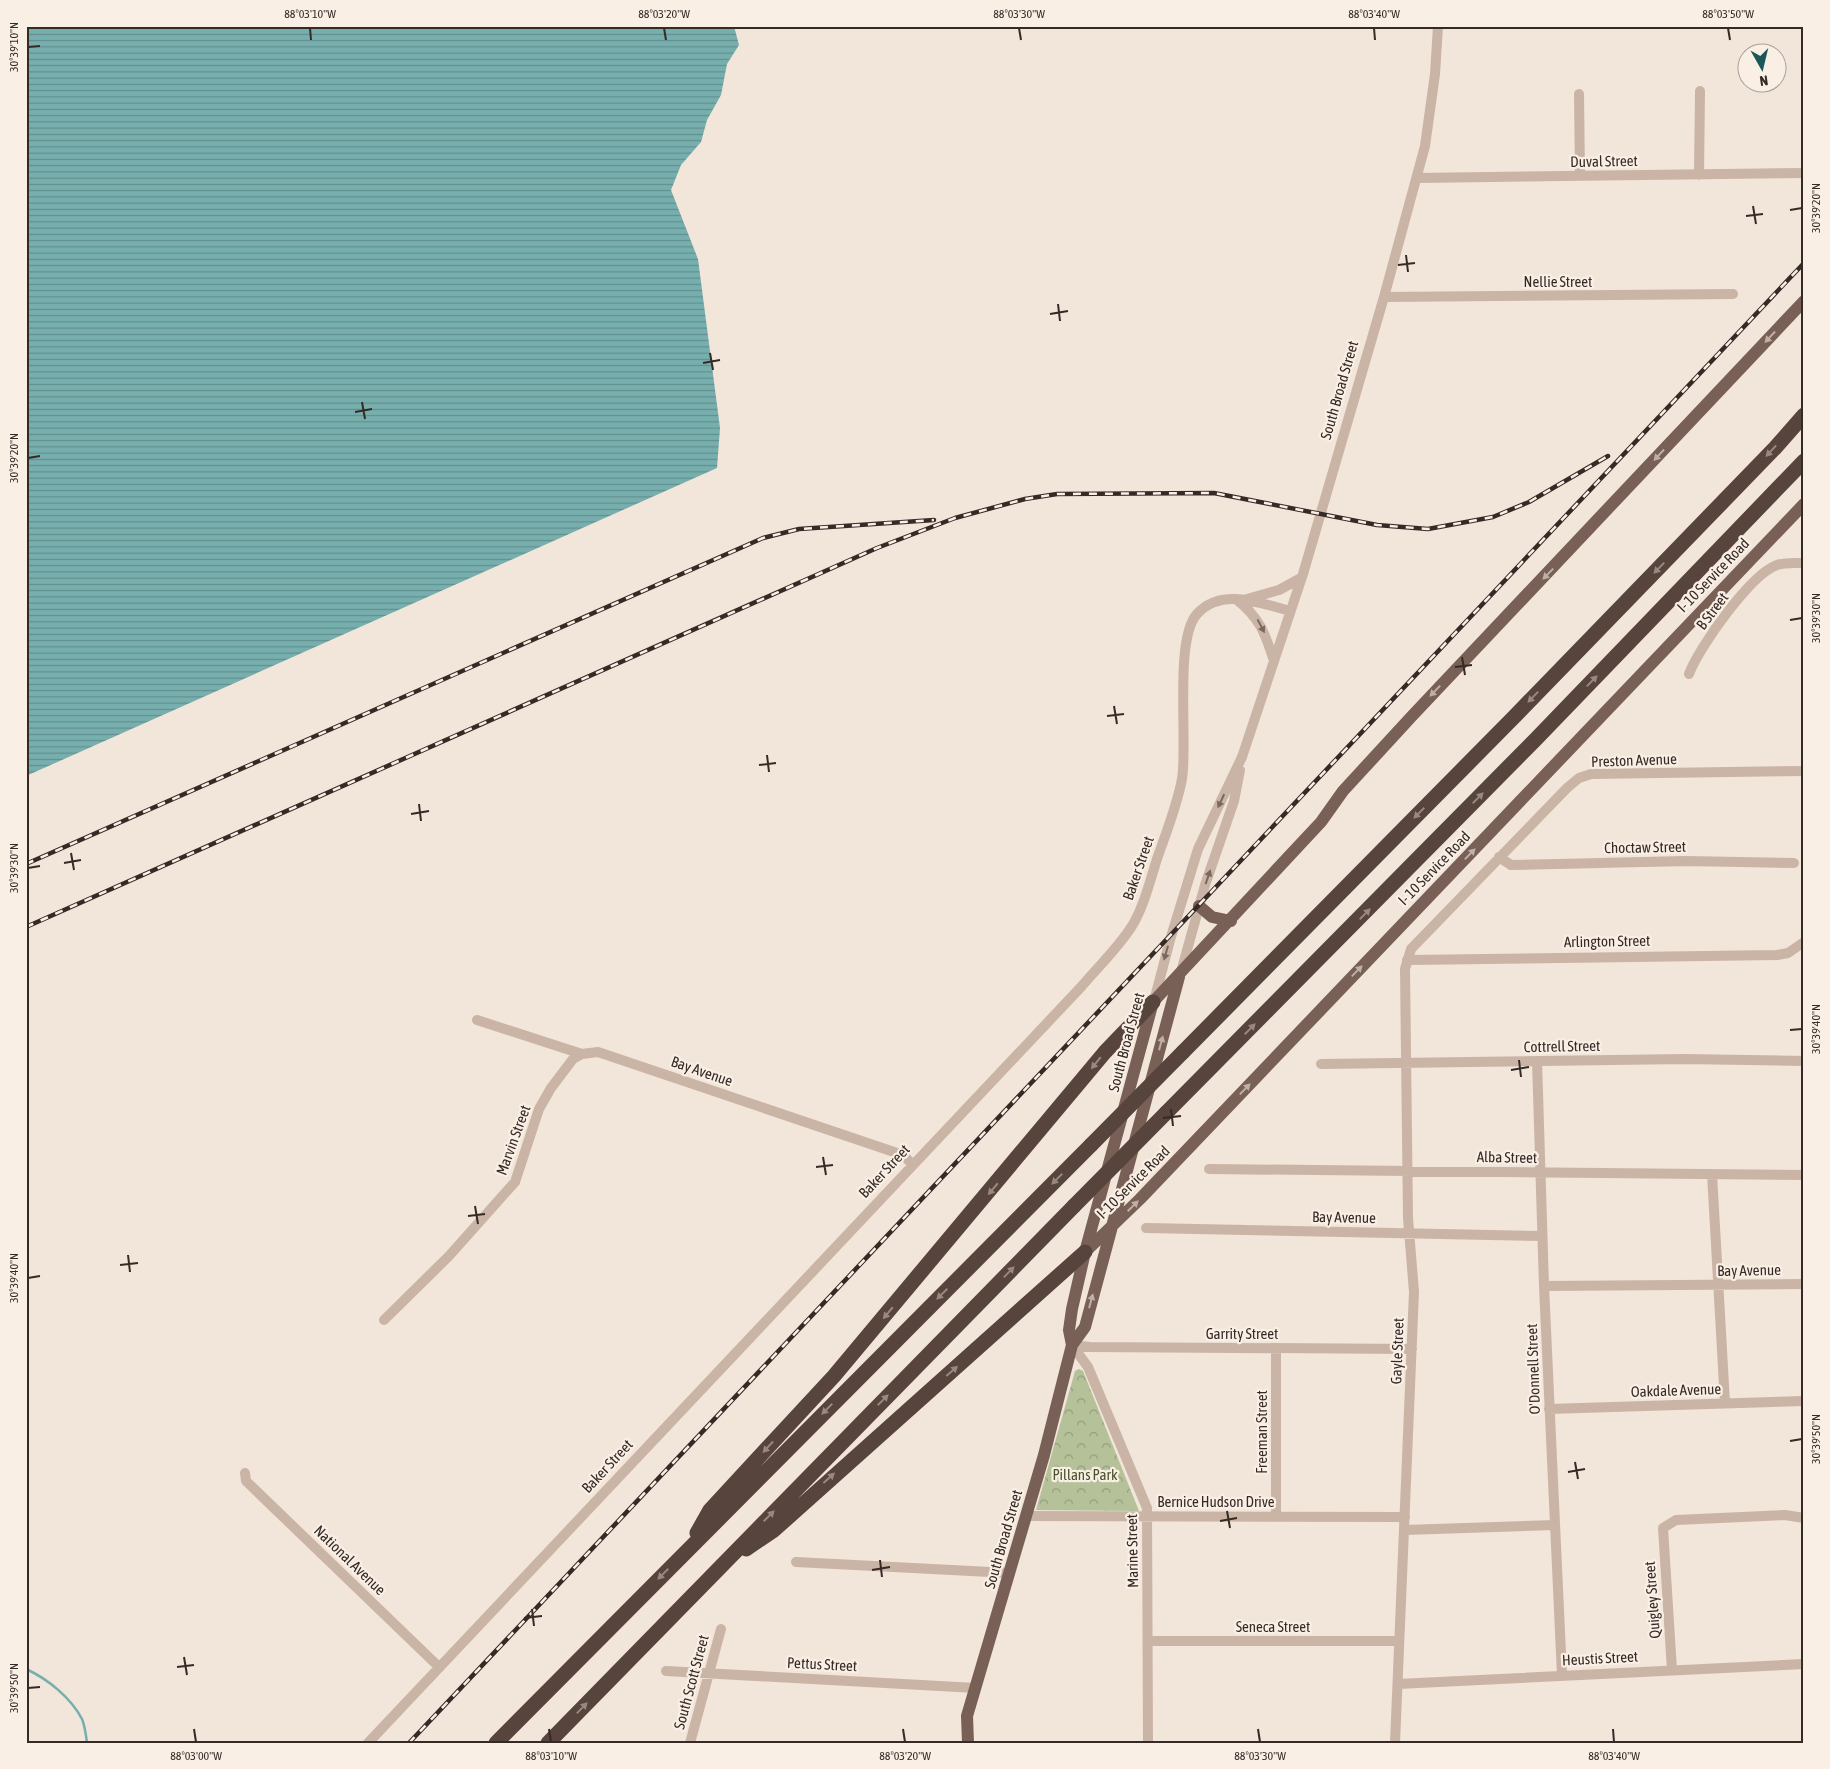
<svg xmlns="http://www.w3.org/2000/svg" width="1830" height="1769" font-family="'Asap Condensed',sans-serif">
<defs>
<pattern id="park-crowns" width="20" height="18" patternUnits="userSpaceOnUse" patternTransform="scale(1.25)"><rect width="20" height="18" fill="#b5c199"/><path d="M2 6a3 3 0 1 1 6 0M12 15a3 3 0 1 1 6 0" fill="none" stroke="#949d7d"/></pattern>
<pattern id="water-rules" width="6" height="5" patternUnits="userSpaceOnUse" patternTransform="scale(1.25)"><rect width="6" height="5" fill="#77afaf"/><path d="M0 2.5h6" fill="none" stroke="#628f8e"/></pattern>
</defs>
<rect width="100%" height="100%" fill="#f2e5d9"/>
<path fill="url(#park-crowns)" d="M1079 1369 1083 1371 1139 1511 1036 1510 1075 1371Z"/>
<path fill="url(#water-rules)" d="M26 26H734L739 45 727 64 721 95 707 120 701 142 681 165 671 190 698 259 720 428 717 468 26 776Z"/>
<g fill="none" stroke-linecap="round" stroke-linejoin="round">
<path stroke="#77afaf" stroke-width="2.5" d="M26 1669C48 1679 71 1698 82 1719 85 1726 86 1735 87 1743"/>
<path stroke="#cab4a5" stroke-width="10" d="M1579 94 1580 176
M1699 175 1700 91
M1417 178 1804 173
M1384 297 1733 294
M1236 599C1260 618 1265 633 1274 661
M1247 599 1279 590 1301 578
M1689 674C1699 647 1751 574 1777 565 1785 562 1795 563 1804 563
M1499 857 1511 865 1686 861 1794 863
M1407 960 1777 955 1788 953 1804 942
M1181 972 1205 885 1234 801 1240 770
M1154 1001 1170 940 1198 849 1242 757 1303 574 1384 297 1425 146 1435 74 1438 26
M477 1020 582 1054 598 1052 903 1155 912 1164
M1537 1061 1544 1286 1562 1675
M1321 1064 1684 1059 1804 1061
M1209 1169 1804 1175
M1712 1174 1725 1403
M1146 1228 1542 1236
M1544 1286 1804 1284
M384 1320 449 1256 515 1182 539 1109 551 1088 573 1059 582 1054
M1072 1345 1088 1367 1147 1508 1148 1743
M1072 1345 1090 1347 1412 1349
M1276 1348V1516
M1549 1409 1804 1401
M245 1473 246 1481 439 1667
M1027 1516 1405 1517
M1404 1530 1555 1525
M796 1562 1010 1573
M1148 1641H1399
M1672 1670 1663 1528 1676 1520 1785 1515 1804 1518
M666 1671 976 1688
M1398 1684 1804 1664
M368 1743 1081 987C1097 968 1118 948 1132 926 1144 906 1150 881 1157 859 1166 833 1177 806 1182 779 1188 742 1174 639 1197 614 1221 587 1260 603 1290 611
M690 1743 721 1629
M1395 1743 1414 1292 1408 1218 1405 969 1411 949 1567 788 1579 778 1591 774 1804 771"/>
<path stroke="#786057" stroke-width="12" d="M1199 906 1212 917 1231 921
M1085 1252 1140 1199 1804 504
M1072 1345 1085 1327 1179 977
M968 1743 967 1716 1044 1455 1072 1345 1069 1330 1072 1309 1085 1252 1153 1002 1321 822 1343 791 1412 716 1804 301"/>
<path stroke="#57443d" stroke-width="15" d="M1183 1052 1514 717 1775 448 1804 415
M1166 1113 1536 739 1804 461
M697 1533 710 1510 834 1376 1105 1052 1153 1002
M746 1549 774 1530 1085 1252
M496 1743 1091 1145
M548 1743 1074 1206"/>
<g stroke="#352a26" stroke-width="4.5">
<path id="rail" d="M26 864 763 538 799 529 934 520
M26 927 877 548 955 518 1025 499 1057 494 1214 493 1377 525 1428 529 1493 517 1529 502 1608 456
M409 1743 1804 263"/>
</g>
<use href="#rail" stroke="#faefe5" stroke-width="2.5" stroke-dasharray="8" stroke-linecap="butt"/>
<path stroke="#57443d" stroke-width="15" d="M1091 1145 1183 1052
M1074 1206 1166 1113"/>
</g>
<defs><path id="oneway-solid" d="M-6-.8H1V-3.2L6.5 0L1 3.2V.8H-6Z" transform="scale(1.25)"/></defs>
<g fill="#c0afa5">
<use href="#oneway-solid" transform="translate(1770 337) rotate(133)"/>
<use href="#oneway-solid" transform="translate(1659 455) rotate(133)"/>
<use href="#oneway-solid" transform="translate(1548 574) rotate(134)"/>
<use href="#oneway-solid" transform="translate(1435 691) rotate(134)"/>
<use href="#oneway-solid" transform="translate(1470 854) rotate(-46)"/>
<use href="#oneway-solid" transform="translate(1357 971) rotate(-46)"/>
<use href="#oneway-solid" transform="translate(1161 1043) rotate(-75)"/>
<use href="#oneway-solid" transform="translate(1245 1089) rotate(-46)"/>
<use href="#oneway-solid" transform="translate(1133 1206) rotate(-44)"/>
<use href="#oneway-solid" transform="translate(1091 1301) rotate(-75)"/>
</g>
<g fill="#988880">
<use href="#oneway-solid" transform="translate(1771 451) rotate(133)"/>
<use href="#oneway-solid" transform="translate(1659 568) rotate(134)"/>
<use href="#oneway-solid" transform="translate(1592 681) rotate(-46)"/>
<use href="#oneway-solid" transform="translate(1533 697) rotate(134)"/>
<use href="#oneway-solid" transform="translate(1478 798) rotate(-45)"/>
<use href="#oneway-solid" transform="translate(1419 813) rotate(135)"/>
<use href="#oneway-solid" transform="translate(1365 914) rotate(-45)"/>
<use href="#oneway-solid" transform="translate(1250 1029) rotate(-45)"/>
<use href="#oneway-solid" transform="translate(1096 1063) rotate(129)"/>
<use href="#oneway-solid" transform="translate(1057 1179) rotate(135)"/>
<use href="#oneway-solid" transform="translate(993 1189) rotate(130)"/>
<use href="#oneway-solid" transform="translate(1009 1272) rotate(-46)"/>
<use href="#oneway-solid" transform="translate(942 1294) rotate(135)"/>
<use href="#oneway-solid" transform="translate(888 1313) rotate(130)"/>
<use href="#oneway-solid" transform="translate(952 1371) rotate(-41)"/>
<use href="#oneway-solid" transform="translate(883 1400) rotate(-45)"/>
<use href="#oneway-solid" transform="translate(827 1409) rotate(135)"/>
<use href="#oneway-solid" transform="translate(768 1447) rotate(133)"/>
<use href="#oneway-solid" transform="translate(829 1478) rotate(-42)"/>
<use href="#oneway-solid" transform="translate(769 1516) rotate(-45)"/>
<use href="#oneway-solid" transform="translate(663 1574) rotate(135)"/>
<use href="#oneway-solid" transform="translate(582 1708) rotate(-46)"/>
</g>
<g fill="#78685f">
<use href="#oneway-solid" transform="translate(1261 626) rotate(62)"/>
<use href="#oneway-solid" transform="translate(1221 801) rotate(115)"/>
<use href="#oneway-solid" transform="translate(1208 877) rotate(-71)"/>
<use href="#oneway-solid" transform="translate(1166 953) rotate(106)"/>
</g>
<path fill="none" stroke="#352a26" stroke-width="2" d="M310 28 311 40M664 28 666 40M1019 28 1021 40M1374 28 1375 40M1728 28 1730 40M28 47 40 46M1753 206 1756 224M1790 210 1802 208M1746 216 1763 214M1406 255 1408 272M1398 265 1415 263M1058 304 1060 321M1050 314 1068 311M710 353 713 370M703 363 720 360M362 402 365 419M355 412 372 409M28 458 40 456M1790 620 1802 618M1462 657 1465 675M1455 667 1472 665M1114 706 1117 724M1107 716 1124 714M767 755 769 772M759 765 776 763M419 804 421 821M411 814 429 811M71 853 74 870M64 863 81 860M28 868 40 866M1790 1030 1802 1029M1519 1060 1521 1077M1511 1070 1529 1067M1171 1109 1173 1126M1163 1118 1181 1116M823 1157 826 1175M816 1167 833 1165M475 1206 478 1224M468 1216 485 1214M128 1255 130 1272M120 1265 138 1263M28 1278 40 1276M1790 1441 1802 1439M1575 1462 1578 1479M1568 1472 1585 1469M1227 1511 1230 1528M1220 1521 1237 1518M880 1560 882 1577M872 1570 890 1567M532 1609 534 1626M524 1618 542 1616M184 1657 187 1675M177 1667 194 1665M28 1688 40 1687M194 1729 196 1742M549 1729 551 1742M903 1729 905 1742M1258 1729 1260 1742M1613 1729 1614 1742"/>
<g text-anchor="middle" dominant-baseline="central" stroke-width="4.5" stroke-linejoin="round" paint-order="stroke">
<g font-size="15" fill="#352a26" stroke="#faefe5">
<text transform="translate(1604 161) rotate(-1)">Duval Street</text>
<text x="1558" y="281">Nellie Street</text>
<text transform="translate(1339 390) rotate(-74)">South Broad Street</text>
<text transform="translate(1713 575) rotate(-46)">I- 10 Service Road</text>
<text transform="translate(1712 611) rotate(-53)">B Street</text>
<text transform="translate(1634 760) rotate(-2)">Preston Avenue</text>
<text transform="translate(1645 847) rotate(-1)">Choctaw Street</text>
<text transform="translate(1138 868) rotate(-71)">Baker Street</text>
<text transform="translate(1434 868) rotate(-46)">I- 10 Service Road</text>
<text transform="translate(1607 941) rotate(-1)">Arlington Street</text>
<text transform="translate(1126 1042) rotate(-75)">South Broad Street</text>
<text transform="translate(1562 1046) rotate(-1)">Cottrell Street</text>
<text transform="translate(702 1071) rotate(19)">Bay Avenue</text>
<text transform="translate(513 1140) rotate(-70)">Marvin Street</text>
<text transform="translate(1507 1157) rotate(1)">Alba Street</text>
<text transform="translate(884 1171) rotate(-47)">Baker Street</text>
<text transform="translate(1133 1182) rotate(-45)">I- 10 Service Road</text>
<text transform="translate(1344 1217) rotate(1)">Bay Avenue</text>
<text transform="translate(1749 1270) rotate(-1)">Bay Avenue</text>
<text x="1242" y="1333">Garrity Street</text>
<text transform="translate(1397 1351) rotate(-88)">Gayle Street</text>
<text transform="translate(1533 1369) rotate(-92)">O'Donnell Street</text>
<text transform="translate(1676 1390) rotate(-2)">Oakdale Avenue</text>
<text transform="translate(1261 1432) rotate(-90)">Freeman Street</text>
<text transform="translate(607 1466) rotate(-47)">Baker Street</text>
<text x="1216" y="1501">Bernice Hudson Drive</text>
<text transform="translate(1003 1539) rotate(-74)">South Broad Street</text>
<text transform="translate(1132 1551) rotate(-91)">Marine Street</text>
<text transform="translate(350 1560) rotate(44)">National Avenue</text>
<text transform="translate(1652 1600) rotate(-94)">Quigley Street</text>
<text x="1273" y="1626">Seneca Street</text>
<text transform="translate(1600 1658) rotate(-3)">Heustis Street</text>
<text transform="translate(822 1664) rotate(3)">Pettus Street</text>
<text transform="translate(691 1682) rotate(-75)">South Scott Street</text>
</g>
<g font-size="15" fill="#475429" stroke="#faefe5">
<text x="1085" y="1474">Pillans Park</text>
</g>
</g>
<rect width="1830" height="1769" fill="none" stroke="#faefe5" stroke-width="55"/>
<g transform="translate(1762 68) rotate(172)"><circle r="24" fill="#faefe5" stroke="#aba099"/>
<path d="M0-4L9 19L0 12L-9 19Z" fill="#1b5758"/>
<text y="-8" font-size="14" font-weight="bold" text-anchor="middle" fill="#352a26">N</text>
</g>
<rect x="28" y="28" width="1774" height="1714" fill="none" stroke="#352a26" stroke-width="2"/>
<g font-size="12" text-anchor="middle" fill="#352a26">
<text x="310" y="18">88°03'10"W</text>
<text x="664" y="18">88°03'20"W</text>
<text x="1019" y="18">88°03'30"W</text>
<text x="1374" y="18">88°03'40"W</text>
<text x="1728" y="18">88°03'50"W</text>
<text transform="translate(14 47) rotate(-90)" y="4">30°39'10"N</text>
<text transform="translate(1816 208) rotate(-90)" y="4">30°39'20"N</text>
<text transform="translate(14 458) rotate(-90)" y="4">30°39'20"N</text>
<text transform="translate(1816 618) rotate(-90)" y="4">30°39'30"N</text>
<text transform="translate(14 868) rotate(-90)" y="4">30°39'30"N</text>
<text transform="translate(1816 1029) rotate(-90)" y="4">30°39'40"N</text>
<text transform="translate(14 1278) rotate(-90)" y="4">30°39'40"N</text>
<text transform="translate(1816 1439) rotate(-90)" y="4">30°39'50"N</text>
<text transform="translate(14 1688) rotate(-90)" y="4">30°39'50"N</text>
<text x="196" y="1760">88°03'00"W</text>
<text x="551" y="1760">88°03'10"W</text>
<text x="905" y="1760">88°03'20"W</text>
<text x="1260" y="1760">88°03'30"W</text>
<text x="1614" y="1760">88°03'40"W</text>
</g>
</svg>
